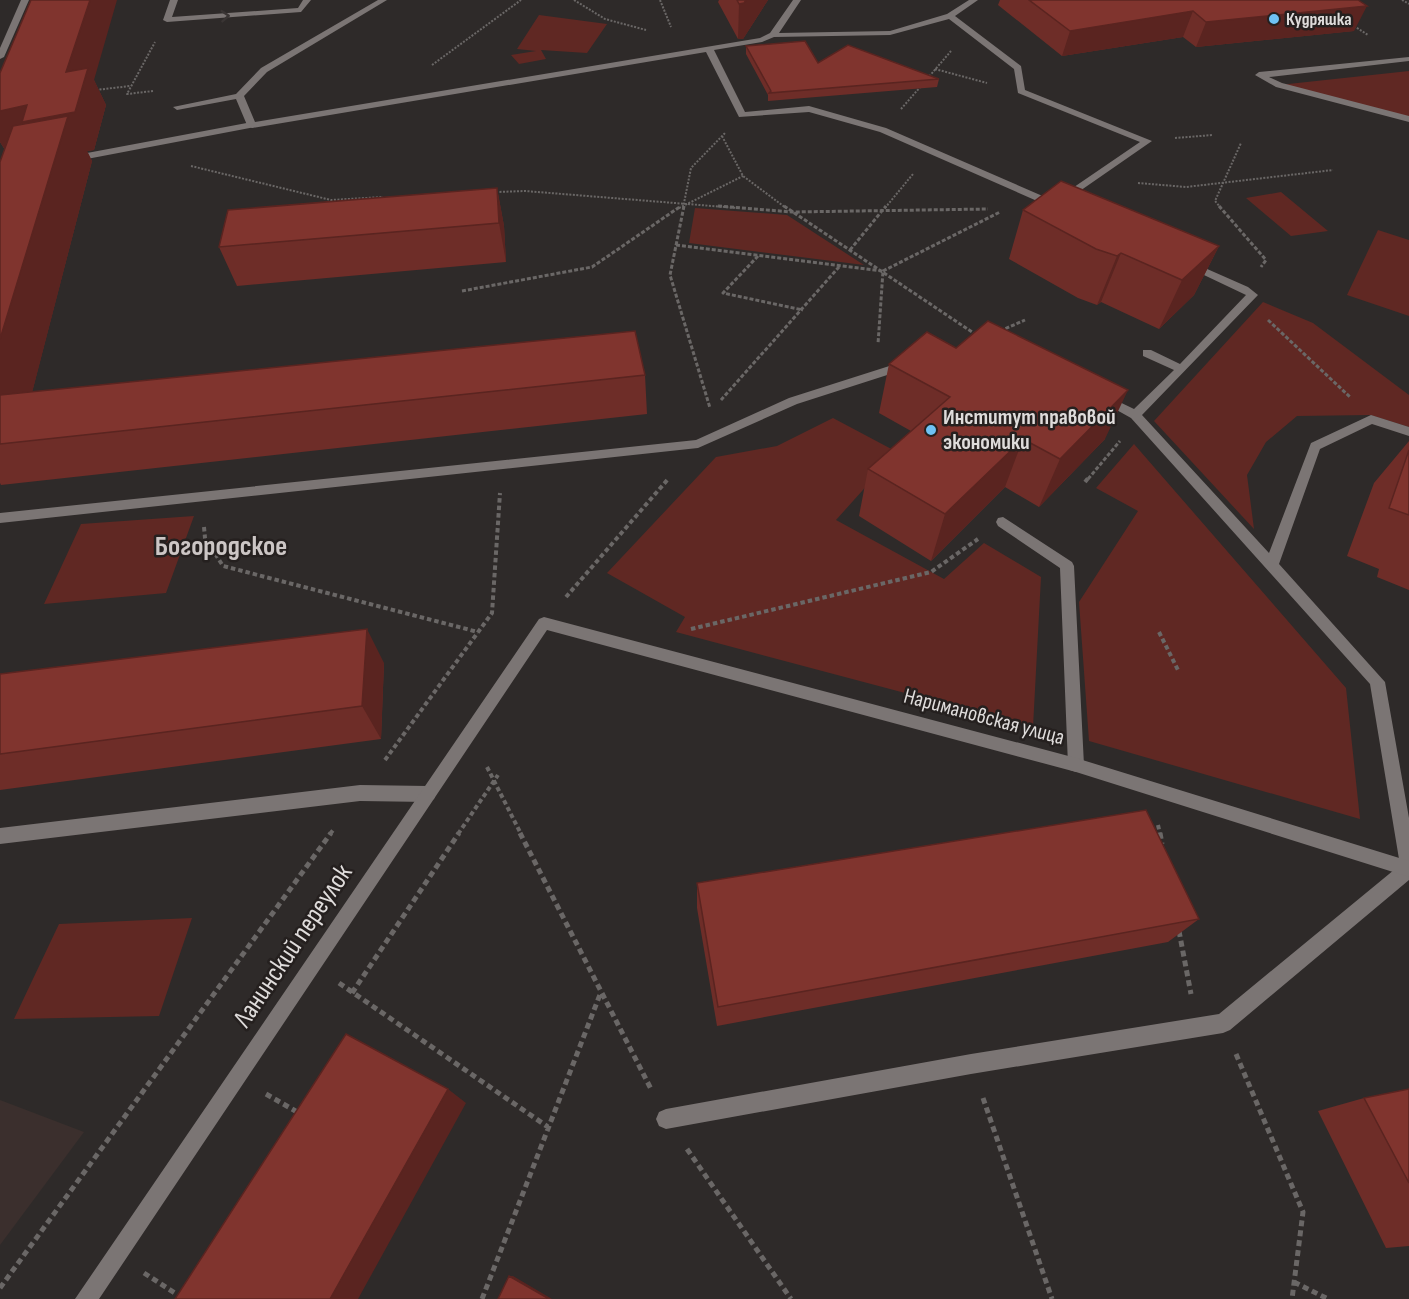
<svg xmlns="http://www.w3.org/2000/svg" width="1409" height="1299" font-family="'Sofia Sans Condensed',sans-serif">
<rect width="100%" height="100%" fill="#2e2a29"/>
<path fill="#3b2f2d" d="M0 1100 84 1132 0 1245Z"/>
<path fill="#602823" d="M539 15 607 24 587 53 541 50 546 59 519 64 511 55 536 51 517 49Z
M1409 71V119L1279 85Z
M1281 192 1328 231 1291 236 1246 198Z
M695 208 787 215 864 265 689 243Z
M1378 230 1409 240V316L1347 295Z
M1263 302 1313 323 1409 395V427L1370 415 1297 416 1266 442 1247 475 1254 529 1154 421Z
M833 418 897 452 836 520 944 579 984 543 1041 577 1033 727 676 632 685 617 607 573 716 457 777 446Z
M1134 444 1346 688 1360 819 1089 741 1079 602 1138 511 1096 488Z
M194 516 166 593 44 604 81 524Z
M192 918 159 1016 14 1019 59 924Z"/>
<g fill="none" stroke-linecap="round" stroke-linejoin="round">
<path stroke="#6a6766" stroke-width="2" stroke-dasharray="2 1.5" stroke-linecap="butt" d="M574 0 605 19 646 30
M660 0 671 27
M1402 0 1409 4
M1354 26 1368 35
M432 65 521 0
M935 69 987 83
M927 79 951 51
M96 90 130 86
M153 91 127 94 155 42
M901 109 922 85
M722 136 743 176 786 208
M1175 138 1213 135
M191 166 331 200 383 197
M1138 183 1186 187 1333 170
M496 192 525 191 737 208
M679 208 743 176
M683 208 691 168 726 132
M885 208 913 174
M1221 208 1215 201 1241 143"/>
<path stroke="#6a6766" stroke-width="3" stroke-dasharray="4 2" stroke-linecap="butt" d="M684 206 670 275 710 408
M718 206 792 212 988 209
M784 206 978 336
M1219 206 1266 260 1261 267
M676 245 883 271 878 344
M850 250 886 206
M758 256 723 293 803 310
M883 271 1000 212
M462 291 592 267 681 206
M1268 320 1350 397
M1000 331 1025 320
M721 400 839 267
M1088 479 1120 441"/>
<path stroke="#6a6766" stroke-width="4" stroke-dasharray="4.5 3" stroke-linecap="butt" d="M1085 482 1089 477
M204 527 205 538 223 566 478 632
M566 597 669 478
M691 629 931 572 978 539
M1159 632 1179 672
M385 760 492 613 500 493
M487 767 521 834
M1158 825 1160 834
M330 834 334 829
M458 834 498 775"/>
<path stroke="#6a6766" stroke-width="5" stroke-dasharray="6 4" stroke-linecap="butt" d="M520 833 651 1089
M1160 833 1162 844
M1179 931 1191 994
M339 983 548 1127
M352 993 459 833
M1236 1054 1303 1212 1292 1299
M266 1094 299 1113
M983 1098 1052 1299
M687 1149 791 1299
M144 1273 184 1299
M1294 1282 1328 1299
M0 1288 331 833
M482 1299 601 992"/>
<path fill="#7b7574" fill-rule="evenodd" d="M170 0H178L172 17 298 8 303 0H311L301 12 167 22 163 20Z
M378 0H387L267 72 244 96 255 122 760 38 770 33 793 0H801L779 33 890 31 947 14 969 0H978L955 16 1021 66 1025 90 1152 141 1064 202H1058V198L1140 142 1018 93 1014 69 949 19 890 35 774 37 762 42 714 50 745 112 809 106 886 128 1061 204V208H1053L880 132 809 112 739 117 706 52 252 128 247 125 236 99 177 110 173 107 236 94 261 68Z
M1409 57V61L1269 77 1282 83 1409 116V122L1276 87 1255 75 1259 72Z
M1189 261 1248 287 1258 295 1142 415 1269 553 1311 443 1371 415 1409 427V436L1372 424 1320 449 1279 564 1385 682 1409 818V880L1230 1030 1223 1033 971 1074 666 1129 659 1126 656 1119 659 1112 666 1109 971 1054 1219 1014 1400 865 1370 684 1131 418 1097 399 1099 396H1107L1134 409 1174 370 1143 356V350H1151L1180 364 1246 295 1185 266V262Z
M905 361 909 362V368L797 404 698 448 0 523V513L696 440 789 398Z
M1003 517 1072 562 1074 566 1084 765 1082 770 1076 772 1070 770 1068 765 1060 568 998 526 996 522 998 518Z
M360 785 428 786 434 789 436 794 434 799 428 802 360 801 0 844V828Z"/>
<path fill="#7b7574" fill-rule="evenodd" d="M21 0H29L4 57 0 59V48Z
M252 122 257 125 255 127 71 162 66 159 71 156Z
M544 617 1076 758 1409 861V877L1076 772 547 630 99 1299H75L539 619Z"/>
</g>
<path fill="#6e2d28" d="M719 0H768L743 39H738L718 2Z
M1000 0H1358L1354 31 1196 47 1183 37 1062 56 998 5Z
M746 46 818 63 939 79 937 87 768 101V95L746 54Z
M0 73 94 80 106 105 94 150 87 151 92 161 32 392 645 375 647 414 1 485 0 483V162L5 150 0 142Z
M497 188 504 226 506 262 237 286 219 247Z
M1023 210 1219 246 1194 295 1159 329 1101 302 1097 305 1078 298 1009 259Z
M889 364 1105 439 1039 507 1005 487 931 561 859 516 868 469 911 431 879 413Z
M1409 441V590L1377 577 1379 569 1347 556 1374 483Z
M384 663 381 739 0 790V674Z
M697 883 1199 919 1168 942 717 1026 697 908Z
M1409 1089V1246L1386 1248 1318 1111 1364 1098Z"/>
<path fill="#5a2420" d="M90 0H117L94 80 106 105 94 150 87 151 92 161 24 424 0 427V339L6 151 0 142V111Z
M746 0H768L743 39H738L739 4Z
M1367 6 1354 31 1196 47 1206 22Z
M1193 11 1183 37 1062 56 1070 31Z
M497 188 504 226 506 262 499 223Z
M1219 246 1194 295 1159 329 1182 280Z
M1121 253 1101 302 1097 305 1117 256Z
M1128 390 1105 439 1039 507 1060 459Z
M1023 439 1005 487 931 561 945 514Z
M367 629 384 663 381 739 362 706Z
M448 1089 466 1103 358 1299H330Z
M509 1276H513L552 1299H549Z"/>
<path fill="#80342e" stroke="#5a2420" stroke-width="1.5" d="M31 0H90L66 72 88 68 75 112 22 122 27 105 0 111V73Z
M737 0H746L744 3 739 4Z
M1029 0H1358L1367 6 1206 22 1193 11 1070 31Z
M805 41 818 63 848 45 939 79 769 93 771 91 746 46Z
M68 116 0 339V162L13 126Z
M1061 181 1219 246 1182 280 1121 253 1117 256 1096 249 1023 210Z
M497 188 499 223 219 247 228 210Z
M988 321 1128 390 1060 459 1023 439 945 514 868 469 950 397 889 364 927 332 956 348Z
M635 331 645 375 0 444V395Z
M1409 450V515L1389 508Z
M367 629 362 706 0 754V674Z
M1146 810 1199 919 718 1007 697 883Z
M346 1034 448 1089 330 1299H175Z
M1409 1089V1183L1364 1098Z
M509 1276 549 1299H498Z"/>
<defs><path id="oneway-chevron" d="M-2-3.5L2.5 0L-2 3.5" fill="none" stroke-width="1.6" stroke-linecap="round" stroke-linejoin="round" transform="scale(1.5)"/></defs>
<use stroke="#3a3534" href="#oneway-chevron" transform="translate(225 16) rotate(-4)"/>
<g fill="#6fc2f4" stroke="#25201f" stroke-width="2">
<circle cx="1274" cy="19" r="6"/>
<circle cx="931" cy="430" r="6"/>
</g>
<g text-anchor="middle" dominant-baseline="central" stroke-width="5" stroke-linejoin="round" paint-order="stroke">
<g font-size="18" font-weight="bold" fill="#dfdcdb" stroke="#25201f" text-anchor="start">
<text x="1286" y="19">Кудряшка</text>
</g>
<g font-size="22" font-weight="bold" fill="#dfdcdb" stroke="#25201f" text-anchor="start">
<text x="943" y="417">Институт правовой<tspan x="943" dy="25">экономики</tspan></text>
</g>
<g font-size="22" fill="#dfdcdb" stroke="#25201f">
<text transform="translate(984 717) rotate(15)">Наримановская улица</text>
</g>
<g font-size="27" fill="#dfdcdb" stroke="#25201f">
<text transform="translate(293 946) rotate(-56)">Ланинский переулок</text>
</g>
<g font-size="28" font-weight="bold" fill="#ccc6c5" stroke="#25201f">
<text x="221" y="546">Богородское</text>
</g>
</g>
</svg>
